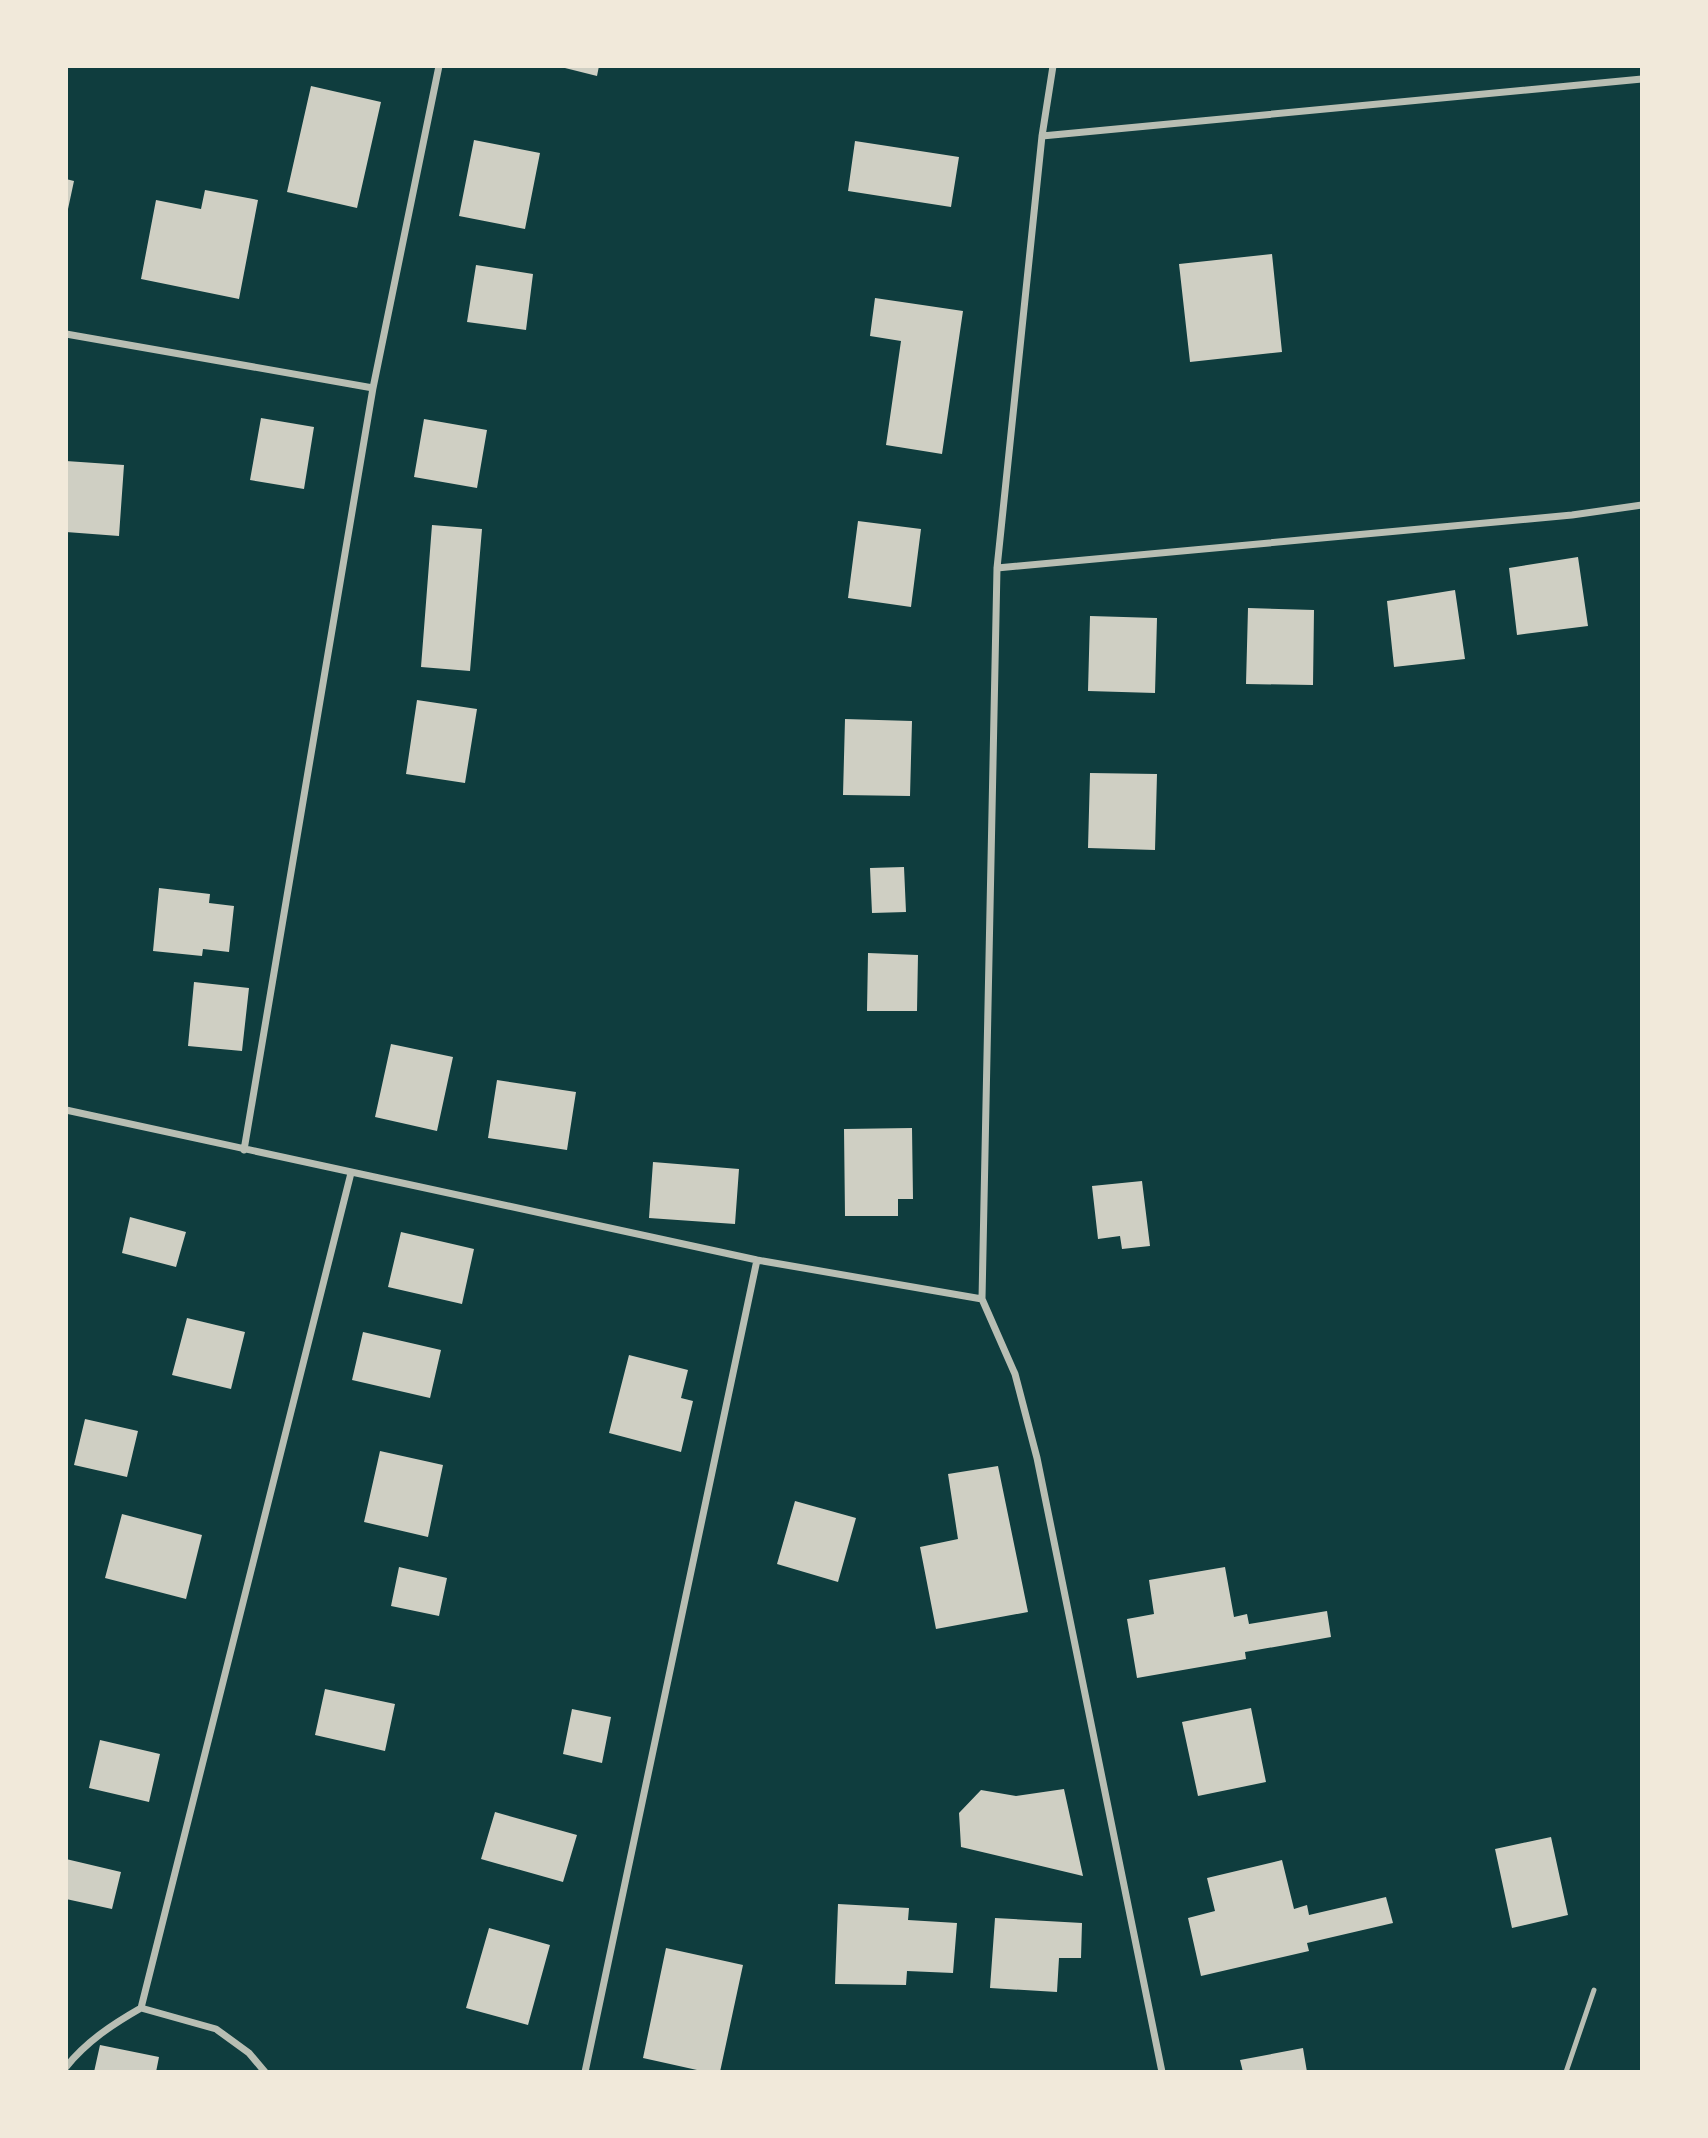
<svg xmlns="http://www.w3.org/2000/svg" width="1708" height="2138" font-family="'PT Sans Narrow',sans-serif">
<rect width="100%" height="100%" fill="#0f3d3e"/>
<path fill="#cfcfc3" d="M557 66H599L597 76Z
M311 86 381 102 357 208 287 192Z
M474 140 540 153 525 229 459 216Z
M855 141 959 157 951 207 848 191Z
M66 179 74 181 68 209H66Z
M205 190 258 200 239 299 141 279 156 200 201 209Z
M1272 254 1282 352 1190 362 1179 264Z
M476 265 533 274 526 330 467 322Z
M875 298 963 311 942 454 886 445 901 341 870 336Z
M261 418 314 427 304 489 250 480Z
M424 419 487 430 477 488 414 477Z
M66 461 124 465 119 536 66 532Z
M858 521 921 529 911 607 848 598Z
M432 525 482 529 470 671 421 667Z
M1578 557 1588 626 1517 635 1509 568Z
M1455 590 1465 659 1394 667 1387 601Z
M1248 608 1314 610 1313 685 1246 684Z
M1090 616 1157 618 1155 693 1088 691Z
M417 700 477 709 465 783 406 774Z
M845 719 912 721 910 796 843 795Z
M1090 773 1157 774 1155 850 1088 848Z
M904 867 906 912 872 913 870 868Z
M159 888 210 894 209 903 234 906 229 952 203 949 202 956 153 951Z
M868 953 918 955 917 1011H867Z
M194 982 249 988 242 1051 188 1046Z
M391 1044 453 1057 437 1131 375 1117Z
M497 1080 576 1092 567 1150 488 1138Z
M912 1128 913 1199H898V1216H845L844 1129Z
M653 1162 739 1169 735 1224 649 1218Z
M1142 1181 1150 1246 1122 1249 1120 1236 1098 1239 1092 1186Z
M130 1217 186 1232 176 1267 122 1253Z
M401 1232 474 1249 462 1304 388 1287Z
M187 1318 245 1332 231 1389 172 1375Z
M363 1332 441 1350 430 1398 352 1380Z
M629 1355 688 1370 681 1398 693 1401 681 1452 609 1433Z
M85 1419 138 1431 127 1477 74 1465Z
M380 1451 443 1465 428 1537 364 1522Z
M998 1466 1028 1612 936 1629 920 1547 958 1539 948 1474Z
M795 1501 856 1518 838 1582 777 1564Z
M122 1514 202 1535 186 1599 105 1578Z
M399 1567 447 1578 439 1616 391 1606Z
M1225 1567 1234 1617 1247 1614 1249 1624 1327 1611 1331 1637 1245 1652 1246 1659 1137 1678 1127 1619 1154 1614 1149 1580Z
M325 1689 395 1704 385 1751 315 1735Z
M1251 1708 1266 1782 1198 1796 1182 1722Z
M572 1709 611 1717 602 1763 563 1754Z
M100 1740 160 1754 149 1802 89 1788Z
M1064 1789 1083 1876 961 1847 959 1813 981 1790 1016 1796Z
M495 1812 577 1835 563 1882 481 1859Z
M1551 1837 1568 1915 1512 1928 1495 1849Z
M66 1859 121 1872 112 1909 66 1899Z
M1282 1860 1294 1909 1307 1905 1309 1915 1386 1897 1393 1923 1307 1943 1309 1951 1201 1976 1188 1918 1215 1911 1207 1878Z
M838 1904 909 1908 908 1920 957 1923 953 1973 907 1971 906 1985 835 1984Z
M995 1918 1082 1923 1081 1958H1059L1057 1992 990 1988Z
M489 1928 550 1945 528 2025 466 2008Z
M666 1948 743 1965 720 2072H706L643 2058Z
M100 2045 159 2057 156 2072H94Z
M1303 2048 1307 2072H1243L1240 2060Z"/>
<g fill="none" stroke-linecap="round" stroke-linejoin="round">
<path stroke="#b8beb3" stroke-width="5" d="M1566 2072 1594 1990"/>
<path stroke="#b8beb3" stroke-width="7" d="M1053 66 1042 136 997 568 982 1299 1015 1374 1037 1458 1162 2072
M1042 136 1642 79
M66 334 373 388
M997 568 1572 515 1642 505
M66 1110 757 1260 982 1299
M244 1150 373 388 439 66
M141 2008 216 2029 249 2053 265 2072
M66 2067C87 2041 113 2024 141 2008L351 1173
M585 2072 757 1260"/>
</g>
<rect width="1708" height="2138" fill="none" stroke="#f1e9da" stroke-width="136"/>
</svg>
